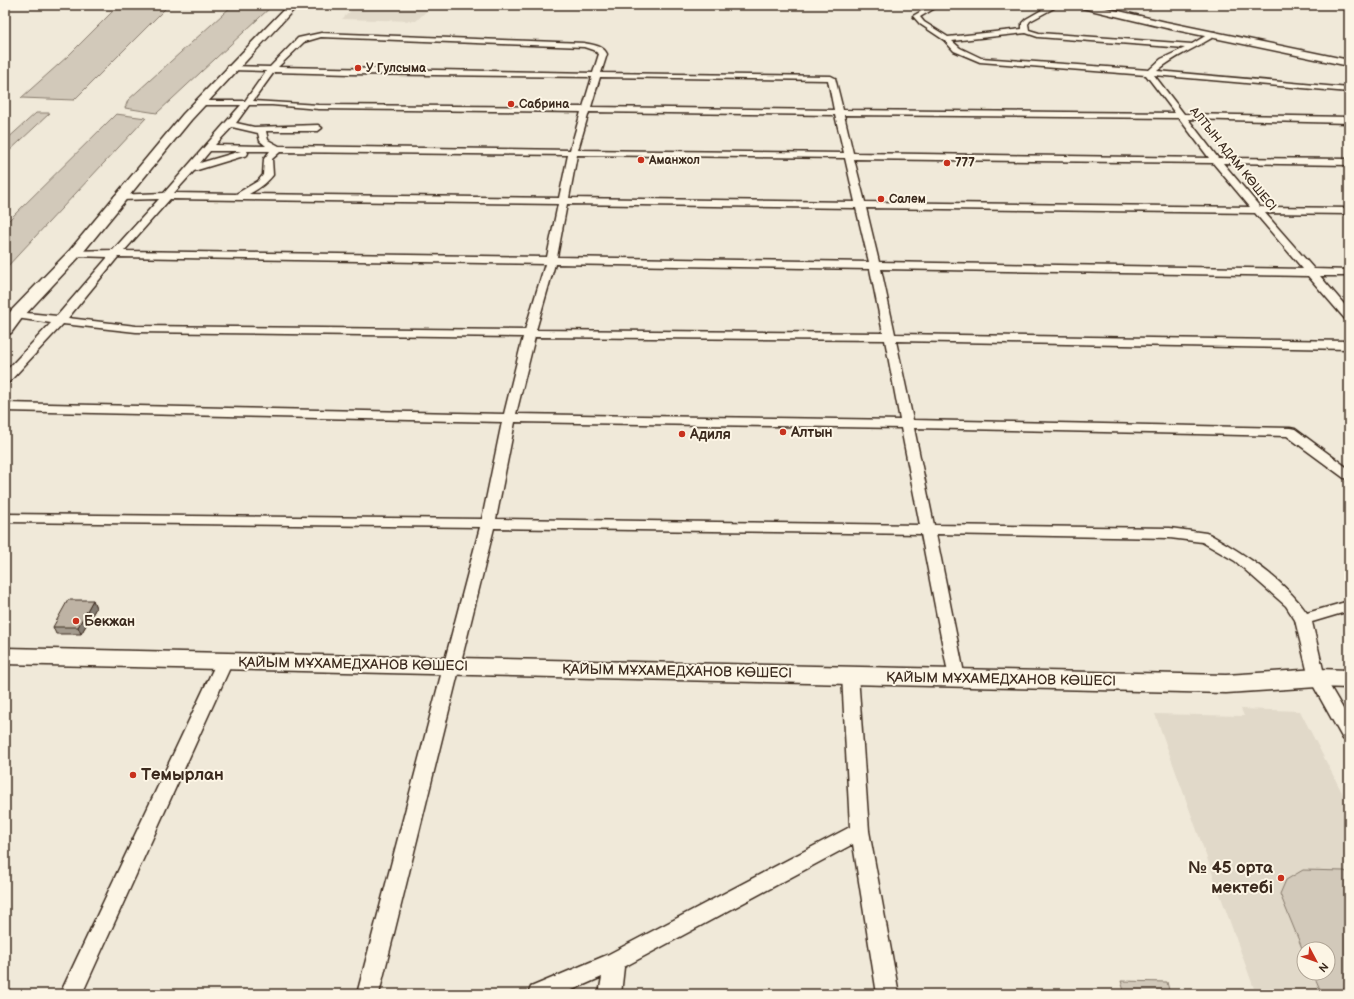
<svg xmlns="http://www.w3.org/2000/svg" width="1354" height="999" font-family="'Balsamiq Sans',sans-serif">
<rect width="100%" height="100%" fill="#f0e9d9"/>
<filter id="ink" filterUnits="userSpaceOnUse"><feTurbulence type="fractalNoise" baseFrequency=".025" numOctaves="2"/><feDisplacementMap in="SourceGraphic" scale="8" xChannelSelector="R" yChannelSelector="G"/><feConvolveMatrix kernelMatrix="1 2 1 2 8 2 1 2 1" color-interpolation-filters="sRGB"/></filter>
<g filter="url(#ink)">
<path fill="#e1d9c9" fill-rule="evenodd" d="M357 5H433L416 21 342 19Z
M1241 709 1300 711 1349 806V994H1256L1155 714 1244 716ZM1304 949H1328V973H1304Z"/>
<path fill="#d2c9ba" stroke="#867a6c" d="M233 5H273L157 113 125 108 128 100Z
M168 6 74 100 21 98 68 56 115 9Z
M36 113H50L5 155V141Z
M116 114 146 118 5 269V224Z
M1303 870 1344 871 1349 873V994H1322L1313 973H1328V949H1304V953L1280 894 1286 880Z
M1121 981 1167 982 1170 994H1125Z"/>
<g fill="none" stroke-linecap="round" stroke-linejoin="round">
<g stroke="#3b2a1e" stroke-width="3">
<path id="street" d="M932 5H940L920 17 924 22 948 37 1022 29V23L1026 19 1047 7 1046 5H1052L1054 8 1030 21 1028 24 1029 30 1039 33 1192 44 1212 32H1215V36C1196 48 1174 56 1157 71L1349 88V92L1154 75 1184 114 1349 117V123L1188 119 1218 158 1349 159V165L1223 163 1260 207 1349 208V214L1265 213 1314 269 1349 270V276H1320L1349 310V320L1345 319 1308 276 881 269 895 334 1349 341V349L896 341 913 420 1290 428 1295 429 1349 469V479L1344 478 1287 436 914 428 934 525 1170 528 1206 533 1211 535C1246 555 1283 579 1307 613L1349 601V611L1312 622 1325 678 1349 719V741L1343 739 1309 678 1295 620 1286 606 1235 561 1202 542 1170 538 936 534 965 678 963 682 957 684 951 682 949 678 921 534 494 528 379 994H357L480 527 5 522V514L482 519 502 422 5 411V403L504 414 523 337 136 332 63 324 9 382 5 383V372L51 323 16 318 10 315 16 312 57 316 108 257 75 256 71 255 70 253 71 251 113 250 159 199 119 200 116 199 114 197 116 195 164 193 241 105H197V101H245L266 71 231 70 227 68 228 66 270 67 298 38 321 33 584 43C592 45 603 45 607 54L601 73 831 76 835 78 843 110 1175 113 1146 75 980 62 954 51 944 40 920 24 913 16ZM1026 33 1038 37 1185 48 1161 59 1149 70 981 58 960 48 952 41ZM321 37 584 47 593 50 599 54 593 73 278 67 304 42ZM274 72 351 74 592 77 583 107 319 105 253 101ZM600 77 828 80 834 110 591 107ZM249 105H272L319 109 581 112 570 150 279 146 268 140 266 131H318L322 128 318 125 254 127 236 123ZM589 112 835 115 844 153 578 150ZM844 115 1179 118 1209 158 853 153ZM232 127 258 133 260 141 266 146 215 145ZM210 151H241L200 163ZM247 151H270L264 159 263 175 258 181 236 194 174 193 194 171 247 155 248 153ZM280 152 568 155 559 198 249 194C258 189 266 184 273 175L272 159ZM577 155 845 158 855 202 569 198ZM854 159 1213 163 1250 207 865 202ZM170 199 558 204 547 257 124 251ZM567 204 856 208 869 262 557 257ZM866 208 1255 213 1303 269 879 262ZM118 257 545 264 525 330 136 326 68 318ZM555 264 870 269 883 333 536 330ZM535 337 885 340 900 420 516 414ZM515 422 901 428 920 525 496 519Z
M225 655 231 657 233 661 82 994H60L217 661 219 657Z
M850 669 856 671 858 675 869 831 899 994H877L853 844 624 967 621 994H599L602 977 563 994H528L531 987 607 955 850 827 842 675 844 671Z"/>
</g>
<g stroke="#3b2a1e" stroke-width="3">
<path id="secondary" d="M288 5H298L191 120 80 256 22 318 11 333 5 335V319L10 312 70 250 183 114Z
M1076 5H1093L1166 22 1349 60V66L1166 28 1078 7Z
M5 648 1226 675 1317 669 1349 670V688L1317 687 1226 693 5 664Z"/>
</g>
<use href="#street" fill="#fcf5e5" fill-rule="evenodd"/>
<use href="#secondary" fill="#fcf5e5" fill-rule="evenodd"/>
</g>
<path fill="#a39a8d" stroke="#3b2a1e" d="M93 600 96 608 81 634H56L53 627Z"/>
<path fill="#857d73" stroke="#3b2a1e" d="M93 600 96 608 81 634 78 627Z"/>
<path fill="#beb3a4" stroke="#3b2a1e" d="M68 600H93L78 627H53Z"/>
</g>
<g fill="#c8321e" stroke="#fcf5e5" stroke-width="1.5">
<circle cx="358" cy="68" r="4"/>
<circle cx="511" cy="104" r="4"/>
<circle cx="641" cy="160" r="4"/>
<circle cx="947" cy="163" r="4"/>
<circle cx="881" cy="199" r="4"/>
<circle cx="783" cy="432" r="4"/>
<circle cx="682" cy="434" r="4"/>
<circle cx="76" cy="621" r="4"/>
<circle cx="133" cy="775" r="4"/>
<circle cx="1281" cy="878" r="4"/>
</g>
<g text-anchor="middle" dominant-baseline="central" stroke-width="4" stroke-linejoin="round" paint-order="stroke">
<g font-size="12" font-weight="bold" fill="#3b2a1e" stroke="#fcf5e5" text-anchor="start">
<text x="366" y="68">У Гулсыма</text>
<text x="519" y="104">Сабрина</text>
<text x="649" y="160">Аманжол</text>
<text x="955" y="163">777</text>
<text x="889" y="199">Салем</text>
</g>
<g font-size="12" fill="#3b2a1e" stroke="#fcf5e5">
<text transform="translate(1233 159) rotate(51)">АЛТЫН АДАМ КӨШЕСІ</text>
</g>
<g font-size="14" font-weight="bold" fill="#3b2a1e" stroke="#fcf5e5" text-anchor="start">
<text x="791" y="432">Алтын</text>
<text x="690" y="434">Адиля</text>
<text x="84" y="621">Бекжан</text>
</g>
<g font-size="14" fill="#3b2a1e" stroke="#fcf5e5">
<text transform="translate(353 664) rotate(1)">ҚАЙЫМ МҰХАМЕДХАНОВ КӨШЕСІ</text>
<text transform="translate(677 671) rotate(1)">ҚАЙЫМ МҰХАМЕДХАНОВ КӨШЕСІ</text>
<text transform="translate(1001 679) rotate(1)">ҚАЙЫМ МҰХАМЕДХАНОВ КӨШЕСІ</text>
</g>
<g font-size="17" font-weight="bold" fill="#3b2a1e" stroke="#fcf5e5" text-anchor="start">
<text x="141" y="775">Темырлан</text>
<text x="1273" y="868" text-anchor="end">№ 45 орта<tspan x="1273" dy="20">мектебі</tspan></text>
</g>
</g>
<rect width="1354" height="999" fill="none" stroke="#fcf5e5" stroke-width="20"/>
<rect x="10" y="10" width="1334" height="979" fill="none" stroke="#3b2a1e" stroke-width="1.5" filter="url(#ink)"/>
<g transform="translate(1316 961) rotate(131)"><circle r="19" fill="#fcf5e5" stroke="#afa495"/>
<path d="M0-3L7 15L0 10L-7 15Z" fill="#c8321e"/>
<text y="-6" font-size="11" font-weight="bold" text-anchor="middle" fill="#3b2a1e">N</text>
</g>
</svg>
